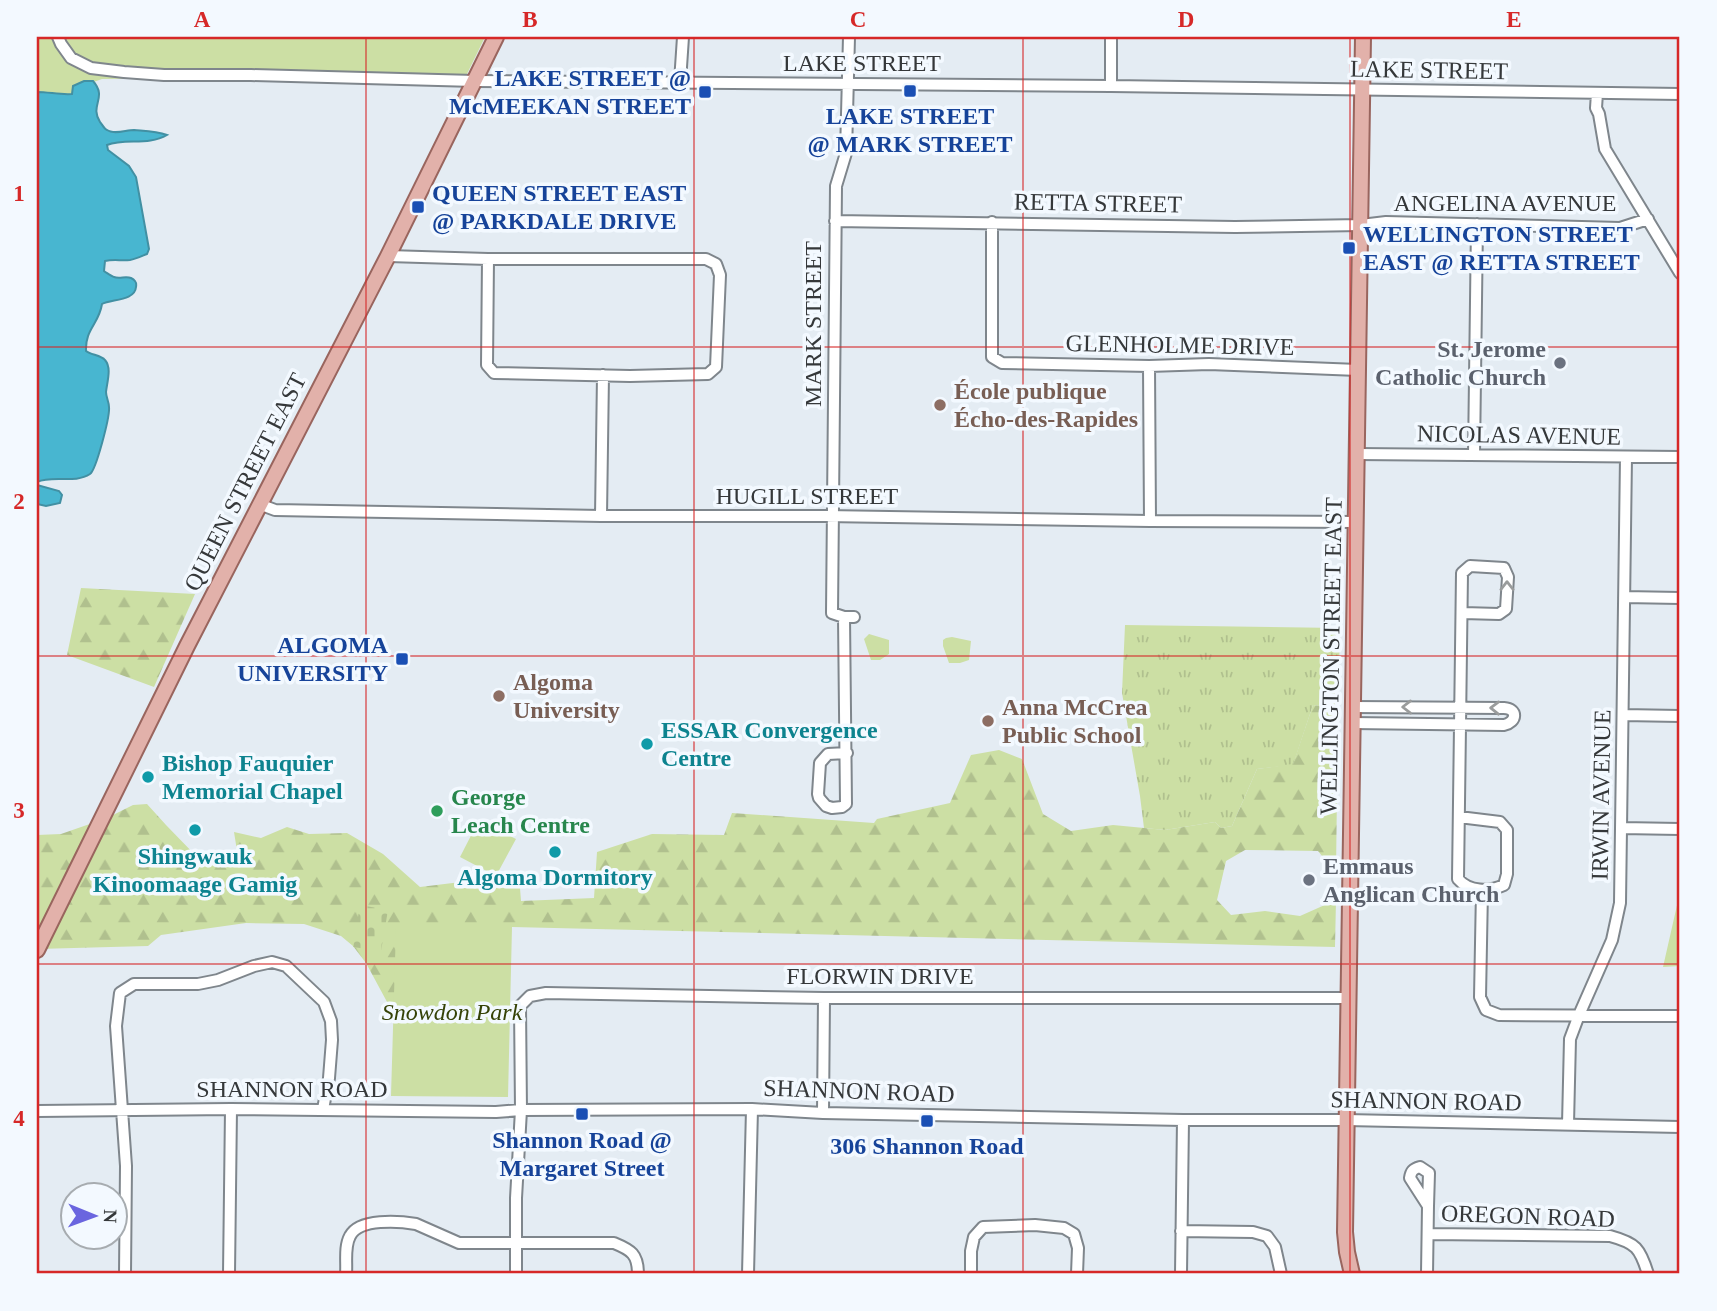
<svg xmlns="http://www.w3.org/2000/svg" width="1717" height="1311" font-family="Georgia,serif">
<defs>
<pattern id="grass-tufts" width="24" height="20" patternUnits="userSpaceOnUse" patternTransform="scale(1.75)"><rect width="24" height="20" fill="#ccdfa4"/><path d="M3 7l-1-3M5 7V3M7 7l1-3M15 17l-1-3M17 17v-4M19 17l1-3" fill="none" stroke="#b0c08e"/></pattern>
<pattern id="forest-firs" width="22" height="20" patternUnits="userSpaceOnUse" patternTransform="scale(1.75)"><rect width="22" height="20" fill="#ccdfa4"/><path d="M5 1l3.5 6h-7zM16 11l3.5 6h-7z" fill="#b0c08e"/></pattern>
<pattern id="cemetery-stones" width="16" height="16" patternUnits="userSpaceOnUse" patternTransform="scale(1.75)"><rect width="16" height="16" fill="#ccdfa4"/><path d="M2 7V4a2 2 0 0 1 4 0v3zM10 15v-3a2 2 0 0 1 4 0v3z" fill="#b0c08e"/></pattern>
</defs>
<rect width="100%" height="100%" fill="#e4ecf3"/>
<path fill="url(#grass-tufts)" d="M1125 625 1340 628 1338 709 1313 705 1293 765 1257 769 1232 826 1221 828 1215 822 1165 830 1144 828 1140 796 1122 693Z"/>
<path fill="url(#forest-firs)" d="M81 588 195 594 154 687 67 655Z
M1313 705 1338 709 1336 873 1318 851 1245 850 1226 861 1217 900 1231 915 1265 911 1300 916 1336 900 1335 947 512 927 422 971 393 1013 366 963 353 946 341 936 304 924 246 923 161 935 148 946 37 949V835L61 834 107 818 133 805 147 804 166 825 199 859 238 857 234 832 261 838 287 827 309 834 347 833 383 854 420 887 519 875 521 901 594 898 597 852 652 834 724 835 732 813 874 823 877 819 950 803 971 755 999 750 1022 759 1043 814 1071 831 1113 825 1165 830 1215 822 1221 828 1232 826 1257 769 1293 764Z"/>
<path fill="url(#cemetery-stones)" d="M360 905 388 910 381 951 353 947Z"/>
<path fill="#ccdfa4" d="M37 37H485L466 76 102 79 91 83 88 109 37 100Z
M869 634 889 640V654L880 660H871L864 639Z
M952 637 971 641 969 660 960 663H949L943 646V640L946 638Z
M479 820 516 839 496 876 460 857Z
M1680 892V966L1663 967Z
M396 927H512L508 1097 391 1096Z"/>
<path fill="#48b6d0" stroke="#4290a3" stroke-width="2" d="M84 81H93C108 98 89 105 100 122 102 124 104 129 107 130 114 135 126 130 134 130 146 131 156 131 167 135 148 146 126 138 107 145L108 150 129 166 136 177 149 249 147 254C142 256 136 259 130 260 121 261 114 259 105 261L104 271C105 272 113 277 114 277 119 279 126 276 131 278 135 280 137 282 136 287 135 301 111 299 102 304 99 324 85 329 86 351 91 355 101 355 105 360 112 368 107 382 106 392 106 397 109 402 109 407 110 417 96 470 90 474 75 484 53 475 37 482V92C49 92 60 95 72 94L73 86Z
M37 485 59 491 62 495 60 503 46 506 37 504Z"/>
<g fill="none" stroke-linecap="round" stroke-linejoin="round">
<g stroke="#7f868c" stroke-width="14">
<path id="minor" d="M58 37 61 44 71 58 91 68 124 72 164 75H251L475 81 1111 86 1680 94
M849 37 846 153 836 186 832 613 844 617H854
M680 82 683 37
M1111 86V37
M1597 93 1596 108 1599 114 1605 149 1680 273
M835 221 1235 227 1361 225 1386 222 1620 228 1648 219
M992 222V357L1002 363 1149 366 1209 364 1358 370
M388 256 488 259H706L716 264 720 275 716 367 708 374 630 376 494 373 487 365 488 259
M1149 366 1150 521
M1357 454 1680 457
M1474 455 1477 224
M259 504 275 510 601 516H825L1150 521 1356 522
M601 516 603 375
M1624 597 1680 598
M844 617 846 804 842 807 832 808 826 806 819 798 818 794 820 763 828 754 847 753
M1623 715 1680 716
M1353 723 1504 725C1517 722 1518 709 1504 708L1353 707
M1459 817 1500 822 1507 830V874L1504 885C1489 892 1469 892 1458 879L1462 573 1470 566 1504 568 1508 577 1506 609 1499 614 1463 613
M1621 828 1680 829
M1482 890 1480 997 1486 1010 1499 1015 1680 1016
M37 1111 231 1109 496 1112 521 1110 752 1109 823 1113 1183 1120H1346L1680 1127
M823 1113 824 998
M1568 1124 1570 1039 1579 1015 1612 940 1620 903 1626 457
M1181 1231 1253 1232 1267 1236 1275 1247 1281 1274
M1428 1234 1610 1236C1636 1243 1640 1248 1648 1274
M125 1274 126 1166 116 1026 120 993 134 984H198L218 980 254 966 272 962 286 966 324 1002 331 1021 332 1040 329 1078 323 1109
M229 1274 231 1109
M346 1274C347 1262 344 1247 350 1236 359 1218 399 1221 416 1224L459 1243H614C631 1250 638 1254 638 1274
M516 1274V1198L521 1110 520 1006 530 996 546 993 824 998H1348
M748 1274 752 1109
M971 1274V1251L974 1237 983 1227 1035 1225 1064 1228 1074 1234 1078 1248 1077 1274
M1181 1274 1183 1120
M1427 1274 1428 1206 1410 1178C1411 1171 1413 1169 1420 1167L1429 1173 1428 1206"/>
</g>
<g stroke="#99655e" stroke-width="18">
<path id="major" d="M37 950 187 646 388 256 496 37
M1352 1274 1347 1252 1345 1232 1363 37"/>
</g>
<use href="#minor" stroke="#fff" stroke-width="10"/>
<use href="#major" stroke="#e2b1aa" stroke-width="14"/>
</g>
<defs><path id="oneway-chevron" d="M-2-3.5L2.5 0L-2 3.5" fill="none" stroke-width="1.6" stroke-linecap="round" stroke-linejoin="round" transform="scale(1.75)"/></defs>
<g stroke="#9a9c9c">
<use href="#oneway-chevron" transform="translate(1507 586) rotate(-90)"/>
<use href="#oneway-chevron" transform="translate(1407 707) rotate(-180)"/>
<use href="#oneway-chevron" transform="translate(1495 708) rotate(-179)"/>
</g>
<path fill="none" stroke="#d62828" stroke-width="2" stroke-opacity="0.55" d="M366 37V1274M694 37V1274M1023 37V1274M1350 37V1274M37 347H1680M37 656H1680M37 964H1680"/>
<g fill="#1a4fb4" stroke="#f3f9ff" stroke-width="2.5">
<rect x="903" y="84" width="14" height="14" rx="3.5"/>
<rect x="698" y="85" width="14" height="14" rx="3.5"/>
<rect x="411" y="200" width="14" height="14" rx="3.5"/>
<rect x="1342" y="241" width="14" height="14" rx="3.5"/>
<rect x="395" y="652" width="14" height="14" rx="3.5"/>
<rect x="575" y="1107" width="14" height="14" rx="3.5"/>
<rect x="920" y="1114" width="14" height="14" rx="3.5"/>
</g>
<g fill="#6b7280" stroke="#f3f9ff" stroke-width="2.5">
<circle cx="1560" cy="363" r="7"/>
<circle cx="1309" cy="880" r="7"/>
</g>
<g fill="#8d6e63" stroke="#f3f9ff" stroke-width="2.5">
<circle cx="940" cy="405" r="7"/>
<circle cx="499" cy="696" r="7"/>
<circle cx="988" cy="721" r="7"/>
</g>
<g fill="#0f9aa8" stroke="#f3f9ff" stroke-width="2.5">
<circle cx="647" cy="744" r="7"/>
<circle cx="148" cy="777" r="7"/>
<circle cx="195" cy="830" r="7"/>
<circle cx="555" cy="852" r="7"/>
</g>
<circle fill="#2e9e5b" stroke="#f3f9ff" stroke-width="2.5" cx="437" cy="811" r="7"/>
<g text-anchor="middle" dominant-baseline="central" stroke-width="7" stroke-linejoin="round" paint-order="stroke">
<g font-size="24" fill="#35383a" stroke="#f3f9ff">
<text x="862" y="63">LAKE STREET</text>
<text transform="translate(1429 70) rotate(1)">LAKE STREET</text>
<text transform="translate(1098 203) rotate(1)">RETTA STREET</text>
<text x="1505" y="203">ANGELINA AVENUE</text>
<text transform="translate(813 324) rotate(-90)">MARK STREET</text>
<text transform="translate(1180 345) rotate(1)">GLENHOLME DRIVE</text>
<text transform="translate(1519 435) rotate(1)">NICOLAS AVENUE</text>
<text transform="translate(245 482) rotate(-63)">QUEEN STREET EAST</text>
<text x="807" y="496">HUGILL STREET</text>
<text transform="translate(1331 656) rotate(-89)">WELLINGTON STREET EAST</text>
<text transform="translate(1601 795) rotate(-89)">IRWIN AVENUE</text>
<text x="880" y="976">FLORWIN DRIVE</text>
<text x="292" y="1089">SHANNON ROAD</text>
<text transform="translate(859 1091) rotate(2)">SHANNON ROAD</text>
<text transform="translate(1426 1101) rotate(1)">SHANNON ROAD</text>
<text transform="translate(1528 1216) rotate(2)">OREGON ROAD</text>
</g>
<g font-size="24" font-weight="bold" fill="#164399" stroke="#f3f9ff">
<text x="691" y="78" text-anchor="end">LAKE STREET @<tspan x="691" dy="28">McMEEKAN STREET</tspan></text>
<text x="910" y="116">LAKE STREET<tspan x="910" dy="28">@ MARK STREET</tspan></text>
<text x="432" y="193" text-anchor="start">QUEEN STREET EAST<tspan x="432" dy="28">@ PARKDALE DRIVE</tspan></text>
<text x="1363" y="234" text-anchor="start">WELLINGTON STREET<tspan x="1363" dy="28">EAST @ RETTA STREET</tspan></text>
<text x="388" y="645" text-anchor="end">ALGOMA<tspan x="388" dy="28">UNIVERSITY</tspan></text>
<text x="582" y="1140">Shannon Road @<tspan x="582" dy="28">Margaret Street</tspan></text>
<text x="927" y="1146">306 Shannon Road</text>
</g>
<g font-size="24" font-weight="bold" fill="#5b616d" stroke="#f3f9ff" text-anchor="end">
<text x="1546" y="349">St. Jerome<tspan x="1546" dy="28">Catholic Church</tspan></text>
<text x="1323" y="866" text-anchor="start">Emmaus<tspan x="1323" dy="28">Anglican Church</tspan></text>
</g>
<g font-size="24" font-weight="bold" fill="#785e54" stroke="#f3f9ff" text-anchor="start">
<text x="954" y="391">École publique<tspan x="954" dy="28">Écho-des-Rapides</tspan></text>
<text x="513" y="682">Algoma<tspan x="513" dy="28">University</tspan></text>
<text x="1002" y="707">Anna McCrea<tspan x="1002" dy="28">Public School</tspan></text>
</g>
<g font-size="24" font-weight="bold" fill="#0d838f" stroke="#f3f9ff" text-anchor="start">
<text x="661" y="730">ESSAR Convergence<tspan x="661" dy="28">Centre</tspan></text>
<text x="162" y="763">Bishop Fauquier<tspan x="162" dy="28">Memorial Chapel</tspan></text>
<text x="195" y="856" text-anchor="middle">Shingwauk<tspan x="195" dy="28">Kinoomaage Gamig</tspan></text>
<text x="555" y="877" text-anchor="middle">Algoma Dormitory</text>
</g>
<g font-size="24" font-weight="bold" fill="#27864d" stroke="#f3f9ff" text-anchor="start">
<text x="451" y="797">George<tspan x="451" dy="28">Leach Centre</tspan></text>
</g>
<g font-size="24" font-style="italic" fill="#354207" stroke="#f3f9ff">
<text x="452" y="1012">Snowdon Park</text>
</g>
</g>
<rect width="1717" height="1311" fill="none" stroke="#f3f9ff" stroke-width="77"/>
<g transform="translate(94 1216) rotate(91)"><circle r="33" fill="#f3f9ff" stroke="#a7acb0" stroke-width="2"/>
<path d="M0-5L12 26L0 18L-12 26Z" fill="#6a65df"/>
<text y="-10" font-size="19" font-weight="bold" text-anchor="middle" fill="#35383a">N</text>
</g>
<rect x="38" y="38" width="1640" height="1234" fill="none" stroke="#d62828" stroke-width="2.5"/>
<g font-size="23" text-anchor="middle" font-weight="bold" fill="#d62828">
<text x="202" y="27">A</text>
<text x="530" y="27">B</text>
<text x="858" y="27">C</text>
<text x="1186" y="27">D</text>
<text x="1514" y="27">E</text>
<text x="19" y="201">1</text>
<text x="19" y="509">2</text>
<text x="19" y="818">3</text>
<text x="19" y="1126">4</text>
</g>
</svg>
